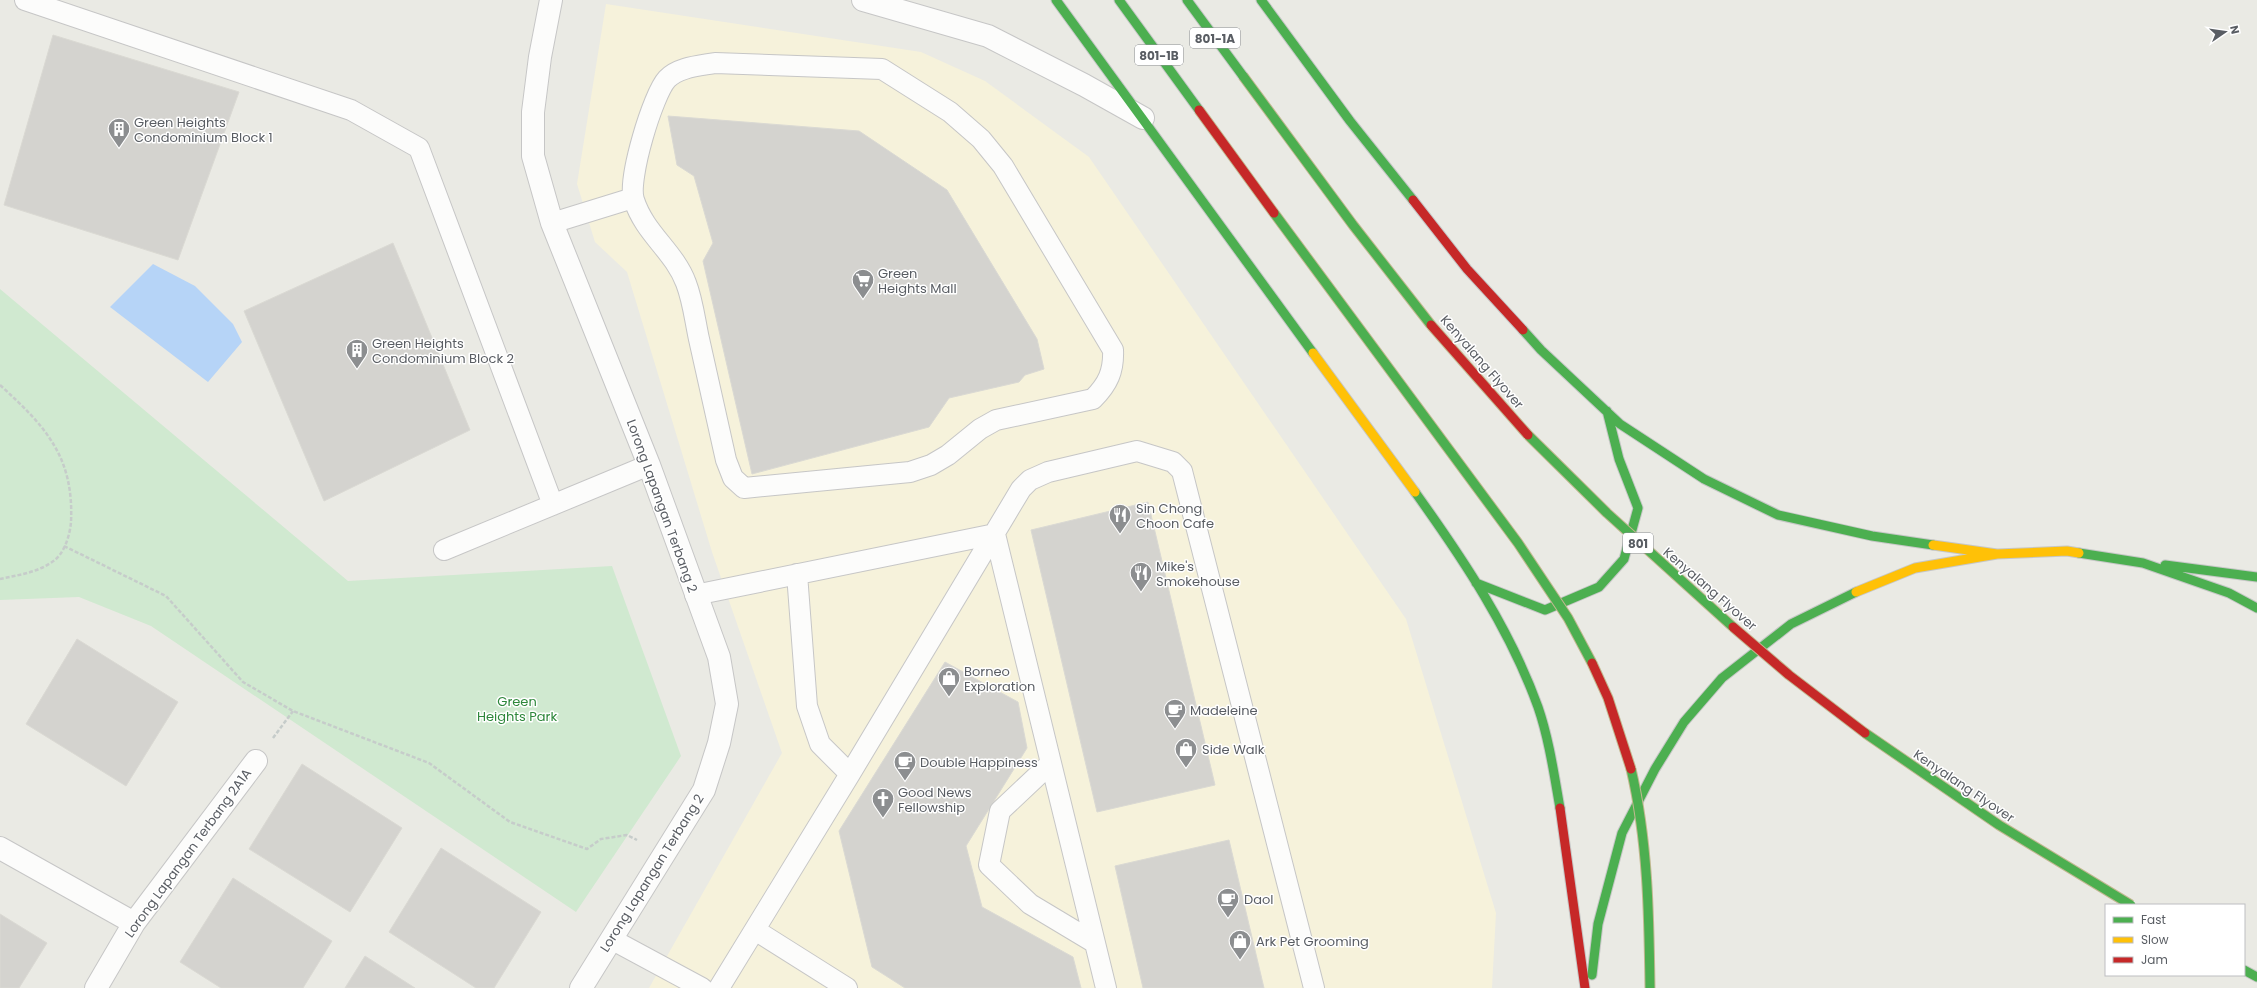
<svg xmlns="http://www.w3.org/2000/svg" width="2257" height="988" font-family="Poppins,sans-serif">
<rect width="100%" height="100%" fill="#eaeae4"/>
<path fill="#f6f2db" d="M606 4 921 52 985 81 1089 157 1406 619 1496 913 1492 988H649L782 753 712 552 627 272 595 242 577 184Z"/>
<path fill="#d0e9d0" d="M0 289 348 581 612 566 681 756 576 912 151 626 79 597 0 600Z"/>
<path fill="#b6d4f7" d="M153 264 195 286 233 324 242 342 208 382 110 307Z"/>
<path fill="#d4d3cf" stroke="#dad9d3" d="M53 35 239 92 178 260 4 205Z
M668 116 859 131 947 190 1037 339 1044 369 1025 375 1019 382 949 398 929 427 752 474 703 261 713 243 694 176 677 165Z
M393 243 470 430 324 501 244 311Z
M1148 502 1215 785 1097 812 1031 530Z
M77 639 178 702 126 786 26 724Z
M945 662 1018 702 1027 748 966 846 982 907 1073 957 1081 988H905L872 967 839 831Z
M302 764 402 828 350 912 249 849Z
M1229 840 1264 988H1143L1115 866Z
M441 848 541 912 494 988H476L389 932Z
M233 878 332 941 303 988H221L180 962Z
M0 914 47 943 19 988H0Z
M365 956 415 988H345Z"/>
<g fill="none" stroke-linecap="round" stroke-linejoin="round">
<g stroke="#c6c6c6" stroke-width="22">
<path id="lane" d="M25 0 351 110 419 148 553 505
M715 63 882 69 950 112 981 139 1003 166 1113 350C1114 371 1108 384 1093 399L996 420 980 429 948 455 931 465 910 472 744 488 733 478 726 460C717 420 708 380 699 339 695 321 693 301 686 283 674 251 645 234 634 200 627 180 653 94 667 79 679 67 699 66 715 63Z
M552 223 633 198
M444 550 649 465
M797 574 807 706 820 744 850 774
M695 595 995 534 1106 988
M1051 763 1000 811 989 865 1030 904 1095 943
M755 930 847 988
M611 939 702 988
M719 988 850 774 1021 489 1030 480 1048 472 1137 451 1173 462 1182 471 1314 988"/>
</g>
<g stroke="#c6c6c6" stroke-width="24">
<path id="street" d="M551 0 540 57 533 112V156L552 223 649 465 719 657 727 704 719 743 704 790 581 988
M863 0 988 36 1084 85 1143 118
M0 848 134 923
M96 988 134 923 256 761"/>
</g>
<g stroke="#c6c7c6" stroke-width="11">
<path id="fast" d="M1056 0 1313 353
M1119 0 1199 110
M1187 0 1243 76
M1261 0 1350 121 1413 200
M1523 330 1541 350 1620 424 1704 479 1778 515 1872 536 1933 545
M1415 492C1463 559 1510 629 1538 707 1549 739 1554 774 1560 808
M2079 553 2143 563 2229 593 2257 608
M2165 565 2257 577
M1476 583 1545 610 1599 587 1624 559 1638 508 1619 459 1607 411
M2244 970 2257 977
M1592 975 1598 924 1622 833 1655 769 1684 722 1722 678 1791 624 1856 592"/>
</g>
<g stroke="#c6c7c6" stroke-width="11">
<path id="slow" d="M1313 353 1415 492
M1933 545 1997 554
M1856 592 1915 568 1997 554 2067 551 2079 553"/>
</g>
<g stroke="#c6c7c6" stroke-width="11">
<path id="jam" d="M1413 200 1467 269 1523 330
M1560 808 1585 988"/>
</g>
<path stroke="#c6ccca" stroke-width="2.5" stroke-dasharray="4 2" stroke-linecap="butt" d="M0 385C46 427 74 457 71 522 70 535 64 555 52 562 36 573 18 575 0 579
M64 546 166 596 243 682 293 711 429 763 510 822 587 849 601 839 627 835 637 840
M273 738 293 711"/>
<use href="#lane" stroke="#fcfcfb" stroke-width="20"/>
<use href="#street" stroke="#fcfcfb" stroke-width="22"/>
<use href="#fast" stroke="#4caf50" stroke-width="9"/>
<use href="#slow" stroke="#ffc107" stroke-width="9"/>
<use href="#jam" stroke="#c62828" stroke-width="9"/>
<g stroke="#c2b891" stroke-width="11" stroke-linecap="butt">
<path id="fast-bridge" d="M1243 76 1353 225 1431 325
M1274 213 1518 543 1568 618 1592 663
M1528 435 1607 513 1733 627
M1865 733 1999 825 2131 905
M1631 769C1648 841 1649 915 1650 988"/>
</g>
<g stroke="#c2b891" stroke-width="11" stroke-linecap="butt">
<path id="jam-bridge" d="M1199 110 1274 213
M1431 325 1528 435
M1733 627 1789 675 1865 733
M1592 663 1608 698 1631 769"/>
</g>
<use href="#fast-bridge" stroke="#4caf50" stroke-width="9"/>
<use href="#jam-bridge" stroke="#c62828" stroke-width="9"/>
</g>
<defs>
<g id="building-pin" transform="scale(1.15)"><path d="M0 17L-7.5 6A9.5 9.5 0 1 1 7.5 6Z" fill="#8c8e90" stroke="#fff"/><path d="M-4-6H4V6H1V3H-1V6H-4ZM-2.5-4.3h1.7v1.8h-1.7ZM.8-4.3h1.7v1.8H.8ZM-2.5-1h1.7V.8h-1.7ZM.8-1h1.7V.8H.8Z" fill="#fff"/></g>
<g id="supermarket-pin" transform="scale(1.15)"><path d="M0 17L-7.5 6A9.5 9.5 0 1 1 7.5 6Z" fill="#8c8e90" stroke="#fff"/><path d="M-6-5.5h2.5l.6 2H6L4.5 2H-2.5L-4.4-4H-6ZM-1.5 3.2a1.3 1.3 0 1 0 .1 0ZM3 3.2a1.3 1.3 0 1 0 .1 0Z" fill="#fff"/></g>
<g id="restaurant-pin" transform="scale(1.15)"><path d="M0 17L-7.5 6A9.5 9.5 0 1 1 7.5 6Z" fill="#8c8e90" stroke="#fff"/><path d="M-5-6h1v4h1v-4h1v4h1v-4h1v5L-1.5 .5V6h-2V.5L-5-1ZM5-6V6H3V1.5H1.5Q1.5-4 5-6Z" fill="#fff"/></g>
<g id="shop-pin" transform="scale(1.15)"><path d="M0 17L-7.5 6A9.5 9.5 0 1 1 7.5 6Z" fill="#8c8e90" stroke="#fff"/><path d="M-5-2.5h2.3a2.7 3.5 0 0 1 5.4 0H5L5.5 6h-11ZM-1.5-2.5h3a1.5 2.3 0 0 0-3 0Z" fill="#fff"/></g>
<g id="cafe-pin" transform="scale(1.15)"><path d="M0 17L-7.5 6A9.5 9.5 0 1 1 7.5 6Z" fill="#8c8e90" stroke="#fff"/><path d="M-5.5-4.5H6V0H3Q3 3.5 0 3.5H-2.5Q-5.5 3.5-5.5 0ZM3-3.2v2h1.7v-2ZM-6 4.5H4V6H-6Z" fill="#fff"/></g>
<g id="church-pin" transform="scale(1.15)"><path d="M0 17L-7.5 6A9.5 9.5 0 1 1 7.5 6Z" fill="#8c8e90" stroke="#fff"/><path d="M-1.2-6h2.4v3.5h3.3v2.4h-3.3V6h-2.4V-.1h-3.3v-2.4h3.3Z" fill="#fff"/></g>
</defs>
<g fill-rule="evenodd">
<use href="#building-pin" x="119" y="129"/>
<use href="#supermarket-pin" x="863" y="280"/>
<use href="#building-pin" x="357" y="350"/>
<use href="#restaurant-pin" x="1120" y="515"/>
<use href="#restaurant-pin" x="1141" y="573"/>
<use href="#shop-pin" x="949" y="678"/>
<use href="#cafe-pin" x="1175" y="710"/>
<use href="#shop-pin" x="1186" y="749"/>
<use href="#cafe-pin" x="905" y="762"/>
<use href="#church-pin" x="883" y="799"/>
<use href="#cafe-pin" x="1228" y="899"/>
<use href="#shop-pin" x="1240" y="941"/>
</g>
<g text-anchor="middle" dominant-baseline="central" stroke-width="3" stroke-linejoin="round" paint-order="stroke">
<g fill="#fff" stroke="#8b8e92" stroke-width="1">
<rect x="1190" y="28" width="50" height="20" rx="3"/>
<rect x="1135" y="45" width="48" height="20" rx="3"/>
<rect x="1623" y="533" width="30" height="20" rx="3"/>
</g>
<g font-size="12" font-weight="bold" fill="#595d63">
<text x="1215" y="38">801-1A</text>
<text x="1159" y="55">801-1B</text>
<text x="1638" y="543">801</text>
</g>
<g font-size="13" fill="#595d63" stroke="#fff" text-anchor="start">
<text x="134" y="122">Green Heights<tspan x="134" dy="15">Condominium Block 1</tspan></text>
<text x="878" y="273">Green<tspan x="878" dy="15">Heights Mall</tspan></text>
<text x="372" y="343">Green Heights<tspan x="372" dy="15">Condominium Block 2</tspan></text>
<text x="1136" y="508">Sin Chong<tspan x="1136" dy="15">Choon Cafe</tspan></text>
<text x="1156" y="566">Mike's<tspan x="1156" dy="15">Smokehouse</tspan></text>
<text x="964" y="671">Borneo<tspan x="964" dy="15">Exploration</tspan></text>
<text x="1190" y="710">Madeleine</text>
<text x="1202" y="749">Side Walk</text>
<text x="920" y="762">Double Happiness</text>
<text x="898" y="792">Good News<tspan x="898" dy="15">Fellowship</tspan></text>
<text x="1244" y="899">Daol</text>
<text x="1256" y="941">Ark Pet Grooming</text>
</g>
<g font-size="13" fill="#595d63" stroke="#fff">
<text transform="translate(1482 362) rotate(49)">Kenyalang Flyover</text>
<text transform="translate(662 506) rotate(70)">Lorong Lapangan Terbang 2</text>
<text transform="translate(1710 589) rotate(41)">Kenyalang Flyover</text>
<text transform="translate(1964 786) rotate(34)">Kenyalang Flyover</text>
<text transform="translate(188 853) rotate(-54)">Lorong Lapangan Terbang 2A1A</text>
<text transform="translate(652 873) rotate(-58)">Lorong Lapangan Terbang 2</text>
</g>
<g font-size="13" fill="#2e873b" stroke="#fff">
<text x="517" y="701">Green<tspan x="517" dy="15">Heights Park</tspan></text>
</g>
</g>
<rect x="2105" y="904" width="140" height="72" fill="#ffffff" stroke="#bdbec1"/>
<rect x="2113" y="917" width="20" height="6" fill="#4caf50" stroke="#bdbec1"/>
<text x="2141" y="924" font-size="12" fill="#595d63">Fast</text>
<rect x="2113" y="937" width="20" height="6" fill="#ffc107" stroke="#bdbec1"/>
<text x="2141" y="944" font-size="12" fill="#595d63">Slow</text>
<rect x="2113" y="957" width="20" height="6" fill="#c62828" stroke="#bdbec1"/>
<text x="2141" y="964" font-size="12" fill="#595d63">Jam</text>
<g transform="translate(2225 32) rotate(77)" stroke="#ffffff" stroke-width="3" paint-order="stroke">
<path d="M0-3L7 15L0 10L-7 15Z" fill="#595d63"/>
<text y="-6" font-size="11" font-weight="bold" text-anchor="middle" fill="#595d63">N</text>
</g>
</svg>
